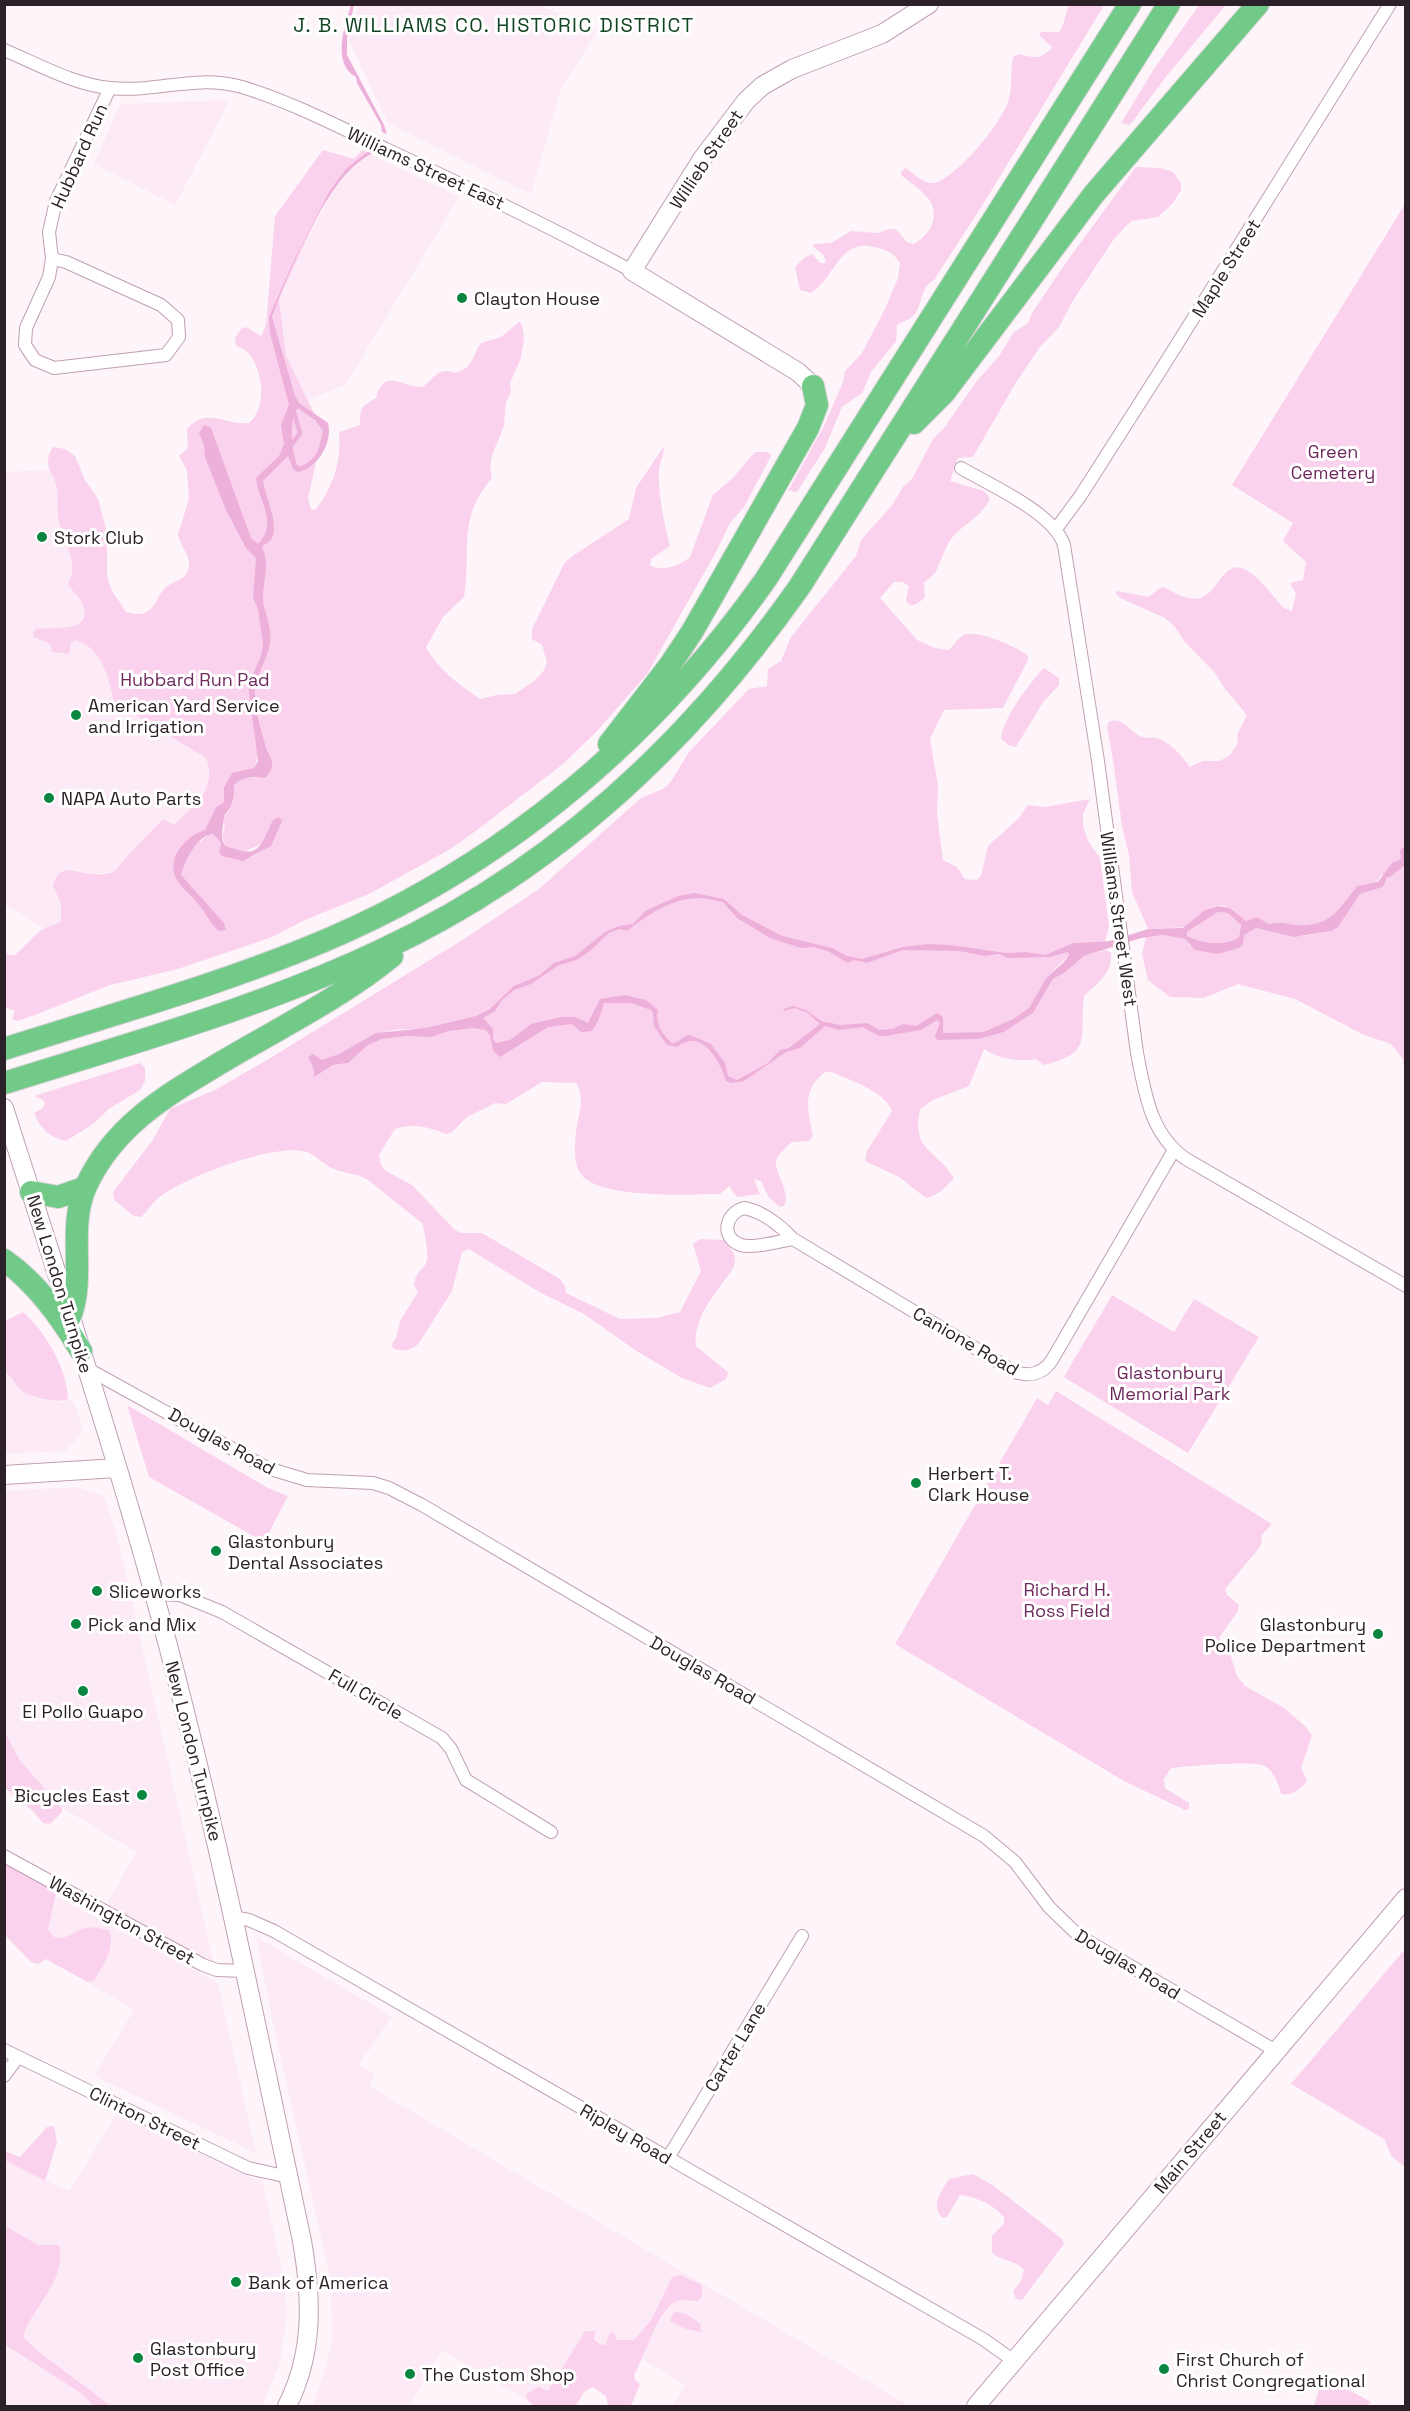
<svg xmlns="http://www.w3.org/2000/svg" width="1410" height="2411" font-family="'Space Grotesk',sans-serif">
<rect width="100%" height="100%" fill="#fdf5fa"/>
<path fill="#fcebf6" d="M358 5H539L598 30 561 89 531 194 388 123 349 41Z
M230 100 175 205 94 164 120 104Z
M370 154 459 197 346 384 308 401 286 356 279 299 328 198 345 175Z
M65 469 114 702 206 758 210 770V783L187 812 173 825 163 819 129 854 116 871 90 875 75 870 61 872 57 876 53 886 61 904V922L45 929 5 905 4 472Z
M5 1372 13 1377 22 1390 48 1400 63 1402 68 1399 74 1402 83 1431 66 1451 5 1454Z
M77 1487 104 1496 117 1535 214 1965 107 1904 136 1852 61 1807 51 1799 19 1759 6 1734 4 1491Z
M57 1897 218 1983 256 2153 94 2076 134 2010 87 1982 94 1981 112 1946 109 1930 87 1927 64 1938H55L51 1935 47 1929Z
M256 1937 392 2016 359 2065 375 2075 369 2086 910 2406H672L685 2385 643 2360 649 2341 664 2314 674 2302 679 2300 693 2302 696 2281 681 2275 672 2277 651 2320 634 2340 622 2341 608 2335 607 2342 605 2345 600 2344 590 2331H585L548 2391 526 2397 531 2403 442 2350 409 2406H312L326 2367 332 2339 331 2282 271 2014Z
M117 2114 263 2183 284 2279 287 2317 279 2366 262 2406H110L90 2390 51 2363 38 2349 23 2337 59 2245H38L5 2225V2160L69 2191Z
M4 2345 81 2393 94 2406H5Z"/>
<path fill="#fbd2ed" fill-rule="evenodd" d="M1069 5H1104L987 198 934 280C918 288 924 308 911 318 907 321 901 322 897 325L896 341 871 372 862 393 842 407 825 448 797 492 788 491 824 426 843 382 845 371 862 353 885 309 898 278 900 263C893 252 887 250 874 247 839 238 835 278 811 293L800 290 795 267 804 258 812 254 820 263H826L824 256 813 246 814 244 831 243 851 231 877 233 890 229H896L907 242 913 244C930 236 942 214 927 197 919 188 909 182 901 175V171L906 168C913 173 921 181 930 183 951 186 1002 122 1008 102 1013 87 1010 72 1013 57L1019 54C1033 58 1042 60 1052 47L1039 35 1041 32H1059C1065 25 1065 13 1069 5Z
M1199 5H1226L1168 74 1133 121 1129 125 1121 123 1154 69Z
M323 150 354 159 363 150 368 153 331 188 279 299 286 356 323 431 308 498 311 510 316 509C333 486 342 461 339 432L360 425C360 407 361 407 376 398 384 366 403 388 423 387 434 377 439 367 455 373 474 368 472 355 481 343L501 337 519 322 522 324 524 338 521 358 510 383 511 392 506 402 504 426 492 455 490 467 492 478C456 520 472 549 464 597L443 617 426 647C438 670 459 684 480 699L497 695 515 694 534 681 543 672 547 662 542 645 532 639V629L564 564 571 557 629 519 636 488 662 449 664 448C664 456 659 463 659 471 658 496 664 522 670 546L651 559 650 565C661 573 681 565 690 557L713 495 733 478 755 452H768L771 456 744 507 730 523 716 552 647 674 598 730 563 764 477 830 452 848 371 893 305 920 272 937 178 969 110 985 35 1015 17 1021 12 1019 15 1011 5 1007 4 947 8 955H15L41 930 61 922V904L53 886C59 861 75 873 92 874 99 875 109 874 115 871L129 854 163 819 174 825C194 805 218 789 206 758L114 702C109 678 102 646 74 640L71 643 69 654 52 652 50 644 34 637 33 633 35 630C49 625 91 635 84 608 82 598 73 593 68 584 80 563 64 544 59 523 56 509 60 495 55 481 53 475 49 471 48 464 48 458 49 452 53 447L65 449 75 456 85 480 98 499 107 532V576L112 591 126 612C133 614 139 615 145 613 156 608 158 594 166 587 174 581 185 580 188 570 193 556 179 546 178 534L189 499 187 470 179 456 188 448 187 429C206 406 226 426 249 423 267 407 263 374 251 356 248 351 240 348 236 345L235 338 241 329 246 327 261 336 266 325 275 216ZM255 698 265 746 272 762 258 777 241 779 234 785 232 805 223 820 225 827 222 836 226 848 242 853 263 843 270 825 271 846 252 857 220 852 221 843 213 834 208 835 200 842 197 833 205 831 216 807 224 802C226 797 223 792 224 787 227 777 245 771 254 768 264 748 248 723 255 698Z
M1136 167 1160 168 1173 172 1181 183V190L1173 203 1158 217 1131 221 1114 239 1072 302 1059 327 1040 347 1015 384 973 457 958 458 950 481 984 491 990 498C982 518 963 523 951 539 945 548 941 560 937 569 935 575 928 578 924 583L925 597C920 602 915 606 909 605L906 600 909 586 902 582H894L880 598 917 640 935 648 949 650C953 646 957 639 962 636 974 627 1017 647 1028 656V660L1003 708 944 710 930 739 938 786 937 815 943 860 957 867 965 879 977 880 981 876 988 846 1018 819 1028 805 1045 807 1090 799 1083 814V826L1088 841 1100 858 1109 926 1105 941 1073 943 1045 955 1026 957 1068 952 1069 955 1046 978 1029 1008 1013 1019 994 1028 991 1035 1004 1032 1033 1013 1053 979 1064 973 1076 961 1084 956 1106 950 1111 953C1113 973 1097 984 1084 996 1079 1039 1094 1052 1044 1065L1036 1059C1019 1062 999 1059 984 1049L969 1086 933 1100 920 1109C911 1152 937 1149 954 1178 946 1187 939 1195 926 1198L899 1177 865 1161 867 1151 892 1111C884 1090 852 1082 832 1072H825C801 1091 808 1110 813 1136L809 1141 791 1142C787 1147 780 1152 777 1158 771 1170 792 1191 784 1206L780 1207 769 1198 761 1181 754 1179 760 1194 737 1197 729 1186 720 1194C690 1194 597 1200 580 1173 573 1161 575 1146 576 1132 578 1115 586 1099 576 1083L542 1082 506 1104 495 1103 467 1117 452 1132 446 1134C429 1127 412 1123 395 1129L379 1155 381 1165 386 1171 412 1185 455 1230 461 1233H482L560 1279 565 1286 566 1293 620 1319 657 1318 680 1312 701 1271 693 1244 700 1239 724 1240C728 1246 735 1252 735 1260 735 1268 728 1275 724 1281 710 1300 693 1322 696 1346L728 1372 726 1379 710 1388 682 1378 635 1350 584 1314 539 1292 469 1249 462 1252 452 1291 419 1343C412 1350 403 1353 393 1348L392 1344 396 1338 400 1321 418 1292 414 1285C416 1269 423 1272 427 1261 429 1257 424 1227 422 1223L368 1180C357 1173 345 1174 334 1169 324 1165 316 1155 307 1152 276 1142 180 1178 156 1200 151 1205 147 1212 141 1217L134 1216 114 1200 113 1192 152 1141 170 1109 215 1090 267 1060 464 939 539 889 641 798 663 789 670 783 689 752 749 689 767 686 768 669 781 661 791 637 856 556 861 540 893 504 902 488 912 479 933 439 944 428 976 382 1000 355 1013 333 1028 323 1032 313 1065 264ZM413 1029 410 1036 382 1039 368 1045 344 1064 333 1065 315 1076 313 1074V1067C321 1060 329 1059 338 1055 369 1040 375 1028 413 1029Z
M1405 204V1077L1403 1059 1391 1044 1364 1035 1295 999 1238 984 1204 998 1170 997 1148 980 1142 954 1146 937 1163 935 1185 939 1190 946 1229 950 1239 948 1243 935 1256 928 1283 934 1304 936 1330 931 1360 894 1383 887 1382 874 1376 883 1357 886C1339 909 1330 927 1296 925 1283 924 1285 921 1269 924L1257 917 1246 921C1240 918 1236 911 1230 908 1213 899 1198 916 1187 927L1148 929 1132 892 1129 855 1122 826 1113 760 1107 727 1109 722C1122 716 1128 729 1138 735 1144 740 1150 736 1157 738 1171 743 1181 755 1190 767L1203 761H1220L1230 755 1238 743 1237 735 1247 715 1225 689 1215 673 1185 642 1175 627 1165 618 1120 598 1115 593 1118 591 1149 597 1160 588 1164 587C1175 593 1187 601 1200 598 1218 594 1224 555 1248 571 1261 579 1273 597 1284 608L1292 611 1296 594 1290 583 1303 580 1306 562 1283 541 1293 523 1232 485Z
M1044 668 1059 678V685L1044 701 1016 747 1010 746 1001 739C1001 721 1031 681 1044 668Z
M1218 912 1228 913 1241 925 1239 937C1226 947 1201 943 1187 936V932Z
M140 1063 145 1068V1081L140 1090 110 1108 93 1124 66 1141C49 1138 41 1129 34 1113L43 1108 45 1104 43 1100 34 1096Z
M1112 1295 1174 1332 1194 1299 1259 1337 1188 1453 1064 1377Z
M23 1312C46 1332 67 1369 68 1399 58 1404 30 1397 21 1390 14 1384 14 1378 5 1372V1321Z
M1056 1391 1272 1524 1261 1536 1262 1541 1260 1547 1225 1589 1227 1595 1239 1605 1238 1611 1219 1638 1229 1651 1237 1676 1245 1686 1284 1708 1306 1727 1312 1735 1301 1768 1307 1781C1298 1791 1294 1795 1281 1794 1279 1784 1274 1772 1265 1766 1254 1760 1187 1766 1171 1768L1164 1779 1165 1788 1189 1803V1809L1185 1810 1124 1781 895 1644 1037 1398 1048 1405Z
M127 1405 268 1488 288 1496 264 1542 149 1477Z
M5 1725 6 1734 19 1759 62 1809V1812L50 1824 43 1823 34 1812 5 1788Z
M4 1860 57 1891 48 1929C57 1948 71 1932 85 1928 91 1926 102 1929 109 1930 117 1948 102 1965 94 1981L87 1982 46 1959 38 1964 31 1962 5 1935Z
M1405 1949V2167L1392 2157 1384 2139 1291 2084Z
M54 2126 57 2142 45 2181 5 2160V2151L20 2157 47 2127Z
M973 2174 994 2186 1062 2239 1064 2244 1022 2300 1016 2299 1013 2291 1021 2281 1024 2270C1014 2259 1002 2262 992 2253V2236L1004 2223V2217C992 2204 977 2197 960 2195L947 2217 943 2218C929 2206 942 2191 949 2179Z
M4 2225 38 2245H59C68 2280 32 2306 23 2337 50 2363 82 2382 110 2406H94L81 2393 5 2345Z
M681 2275 702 2285V2297L698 2301C691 2302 681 2298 675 2302 657 2312 645 2357 634 2375L635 2380 640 2384 631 2406H608L606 2396 593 2387 584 2392 576 2406H533L526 2397 527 2393 539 2387 548 2391 585 2331H595L594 2339 600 2344 605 2345C608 2341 607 2336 611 2332H614L617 2340H634L651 2320 672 2277Z
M675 2312C686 2312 692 2317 700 2324L701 2332 686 2329 670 2321 671 2317Z
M1323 2376 1371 2402 1368 2405 1370 2406H1314Z"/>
<path fill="#edb0da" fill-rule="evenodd" d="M351 5H354L347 38V55L384 125 387 134 382 132 381 125 357 83 356 77C331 64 345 25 351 5Z
M369 151 372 153C363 159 354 165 347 173 317 206 287 275 272 317L295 396 299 403 328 423C333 442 318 468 298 472L293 469 288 456 263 481C265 496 279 522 272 538 270 542 264 544 262 547 271 567 262 581 263 601 265 614 272 628 270 642 268 660 254 677 255 694 256 711 261 728 265 744 266 750 271 756 272 762 273 768 269 774 265 778 254 776 243 777 234 785 234 791 234 798 232 803 231 808 227 811 225 815 223 820 222 833 222 838 224 848 228 847 235 849 263 859 263 837 273 820L279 817 282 821 271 846 243 861 222 856 219 852 221 843 213 834C196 836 185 861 181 875L224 923 226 930 219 931C211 925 206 913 199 905 193 896 182 889 177 880 165 859 185 836 205 830L216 807 224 802V787L232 773 254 768 258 761 248 685 261 656 263 645 258 609 253 598 256 558 246 548 226 510 205 457 204 445 199 433 204 425 211 428 251 538 258 544C279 523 258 501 256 478L279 456 284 444 281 425 289 405 270 333 269 317 295 258 330 190 347 168ZM299 409 315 420 323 431C318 450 320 457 300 467L297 465C291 447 290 429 295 410Z
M1405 846V865L1390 877H1387L1383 887 1360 894 1338 927 1331 931 1294 937 1256 928 1244 935 1243 944 1239 948 1218 954 1195 950 1185 939 1163 935 1141 938 1084 956 1064 973 1053 979 1033 1013 1004 1032 978 1039 937 1040 935 1036 940 1023 937 1020 921 1030 885 1036H879L863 1027 839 1030 825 1026 800 1048 786 1052 744 1081 732 1083 726 1081C720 1061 702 1027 677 1047L667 1045 654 1026 653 1013 651 1010 631 1003H604L599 1019 592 1031 581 1032 572 1024 548 1027 500 1057 493 1051 490 1035 486 1030 473 1028 449 1031 431 1037 408 1036 382 1039 368 1045 348 1063 333 1065 314 1077 313 1067 308 1057 313 1054 322 1060 339 1054 376 1033 426 1028 476 1016 490 1009 514 986 540 975 554 963 575 956 605 932 619 926 633 924 645 911 678 896 694 893 724 899 742 915 782 936 832 948 847 956 862 959 903 947 929 944 950 945 1006 953 1026 952 1045 955 1073 943 1110 941 1148 929 1183 928 1205 910 1218 906 1230 908 1246 921 1257 917 1269 924C1285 921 1283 924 1297 925 1330 927 1339 909 1357 886L1378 882 1392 863 1401 859 1400 850ZM703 898 723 902 737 918 770 938 801 948 812 947 828 951 848 963 854 960 867 963 903 950 960 951 984 956 999 954 1008 958 1050 957 1068 952 1069 955 1064 962 1046 978 1029 1008 1013 1019 984 1032 943 1033V1017L937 1013 916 1026 903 1024 892 1029 879 1030 867 1023 840 1025 821 1021 806 1010 793 1006 784 1009 783 1011 795 1008 808 1013 820 1024 789 1048 780 1050 768 1063 737 1080 728 1076 725 1063 711 1044 690 1035C683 1035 680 1043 672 1043 662 1034 655 1024 658 1010L646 1000 625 995 600 999 588 1023 575 1017H561L531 1024 510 1040 496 1043 493 1039V1029L483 1018 495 1011 502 1000 514 990 531 984 559 965 577 960 590 951 609 933 619 929 627 931C650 913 673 897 703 898ZM1218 912 1228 913 1241 925 1239 937C1226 947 1201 943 1187 936V932Z"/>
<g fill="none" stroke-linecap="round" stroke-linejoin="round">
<path stroke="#edb0da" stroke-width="4.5" d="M290 447 300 433 293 409"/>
<g stroke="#c09fb5" stroke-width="14">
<path id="street" d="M4 50C38 64 74 85 111 88 156 93 194 74 242 87 292 102 341 128 388 150 470 188 552 228 632 271
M52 259 49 277 26 328 25 345 35 360 54 368 166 355 179 337 178 320 161 305 66 262 52 259 49 232 56 201 110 88
M961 468C990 485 1054 513 1064 545L1098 761 1137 1053C1145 1093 1150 1134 1186 1159L1406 1286
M1056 529 1081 495 1164 365 1390 4
M744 1208C762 1211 781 1226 793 1239 780 1241 753 1249 741 1245 720 1238 725 1213 744 1208Z
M793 1239 1015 1372C1030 1377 1043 1374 1052 1360L1174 1150
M86 1368 267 1468 307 1480 373 1483 389 1488 422 1505 984 1836 1015 1862 1049 1907 1079 1936 1276 2051
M154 1594 180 1595 222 1612 442 1738 451 1749 466 1780 551 1832
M4 1856 203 1965 217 1970 244 1971
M232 1917 249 1920 274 1931 983 2339 1014 2361
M4 2050 248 2168 289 2177
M4 2076 18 2057
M668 2158 802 1936"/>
</g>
<g stroke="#c09fb5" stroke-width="20">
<path id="secondary" d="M813 386 798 372 632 271 702 159 746 101 762 86 792 69 882 34 929 4
M4 1108C61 1288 121 1467 169 1649 220 1844 260 2043 302 2241 312 2298 314 2353 287 2406
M4 1475 117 1468
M976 2406 1406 1898"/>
</g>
<g stroke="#d5d3d4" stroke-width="24">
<path id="highway" d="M914 423 944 393 1094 194 1258 4
M609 744 670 665 692 632 808 428 817 405 813 386
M4 1049C114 1014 226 983 331 938 507 862 656 735 766 579L1130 4
M4 1083C132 1043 262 1007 382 950 554 870 692 740 800 586L1169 4
M31 1192 58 1197 84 1188
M4 1260C37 1283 61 1317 81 1351
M70 1317C86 1276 67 1227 86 1186 114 1125 167 1095 222 1062 276 1030 344 996 392 956"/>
</g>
<use href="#street" stroke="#fff" stroke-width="12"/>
<use href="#secondary" stroke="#fff" stroke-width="18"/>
<use href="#highway" stroke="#72ca88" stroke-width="22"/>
</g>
<g fill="#0b8640" stroke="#fff" stroke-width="2">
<circle cx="462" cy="298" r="6"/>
<circle cx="42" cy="537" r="6"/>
<circle cx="76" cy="715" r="6"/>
<circle cx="49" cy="798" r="6"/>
<circle cx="916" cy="1483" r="6"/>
<circle cx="216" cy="1551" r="6"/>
<circle cx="97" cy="1591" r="6"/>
<circle cx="76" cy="1624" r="6"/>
<circle cx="1378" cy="1634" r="6"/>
<circle cx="83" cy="1691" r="6"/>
<circle cx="142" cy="1795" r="6"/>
<circle cx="236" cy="2282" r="6"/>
<circle cx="138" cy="2358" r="6"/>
<circle cx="1164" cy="2369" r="6"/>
<circle cx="410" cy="2374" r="6"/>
</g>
<g text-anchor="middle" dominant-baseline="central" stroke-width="6" stroke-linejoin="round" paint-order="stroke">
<g font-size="18" fill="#2d2129" stroke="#fff">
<text transform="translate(79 156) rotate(-66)">Hubbard Run</text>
<text transform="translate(706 159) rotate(-56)">Willieb Street</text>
<text transform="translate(426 168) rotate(25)">Williams Street East</text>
<text transform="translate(1226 268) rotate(-58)">Maple Street</text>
<text transform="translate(1119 919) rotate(82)">Williams Street West</text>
<text transform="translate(60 1284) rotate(73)">New London Turnpike</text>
<text transform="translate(966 1341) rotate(30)">Canione Road</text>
<text transform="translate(222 1441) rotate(29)">Douglas Road</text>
<text transform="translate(703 1670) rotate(30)">Douglas Road</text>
<text transform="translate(366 1694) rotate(30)">Full Circle</text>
<text transform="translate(194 1751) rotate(76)">New London Turnpike</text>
<text transform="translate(122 1920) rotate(29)">Washington Street</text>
<text transform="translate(1128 1964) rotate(31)">Douglas Road</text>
<text transform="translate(735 2047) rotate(-59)">Carter Lane</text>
<text transform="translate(145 2118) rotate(26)">Clinton Street</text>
<text transform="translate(626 2134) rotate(30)">Ripley Road</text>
<text transform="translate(1190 2152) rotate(-50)">Main Street</text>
</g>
<g font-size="18" fill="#2d2129" stroke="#fff" text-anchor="start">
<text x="474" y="298">Clayton House</text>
<text x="54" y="537">Stork Club</text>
<text x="88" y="705">American Yard Service<tspan x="88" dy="21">and Irrigation</tspan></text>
<text x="61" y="798">NAPA Auto Parts</text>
<text x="928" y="1473">Herbert T.<tspan x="928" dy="21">Clark House</tspan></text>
<text x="228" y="1541">Glastonbury<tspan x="228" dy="21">Dental Associates</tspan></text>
<text x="109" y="1591">Sliceworks</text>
<text x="88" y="1624">Pick and Mix</text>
<text x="1366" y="1624" text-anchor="end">Glastonbury<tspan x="1366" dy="21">Police Department</tspan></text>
<text x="83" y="1711" text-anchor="middle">El Pollo Guapo</text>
<text x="130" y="1795" text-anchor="end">Bicycles East</text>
<text x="248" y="2282">Bank of America</text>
<text x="150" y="2348">Glastonbury<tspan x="150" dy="21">Post Office</tspan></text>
<text x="1176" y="2359">First Church of<tspan x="1176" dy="21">Christ Congregational</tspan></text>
<text x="422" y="2374">The Custom Shop</text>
</g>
<g font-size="18" fill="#6f2a5d" stroke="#fff">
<text x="1333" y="451">Green<tspan x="1333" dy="21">Cemetery</tspan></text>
<text x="195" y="679">Hubbard Run Pad</text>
<text x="1170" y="1372">Glastonbury<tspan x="1170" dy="21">Memorial Park</tspan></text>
<text x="1067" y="1589">Richard H.<tspan x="1067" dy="21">Ross Field</tspan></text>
</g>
<g font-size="20" letter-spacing="1.5" fill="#142" stroke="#fff">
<text x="494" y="25">J. B. WILLIAMS CO. HISTORIC DISTRICT</text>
</g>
</g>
<rect width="1410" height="2411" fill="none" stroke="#2d2129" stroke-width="12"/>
</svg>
